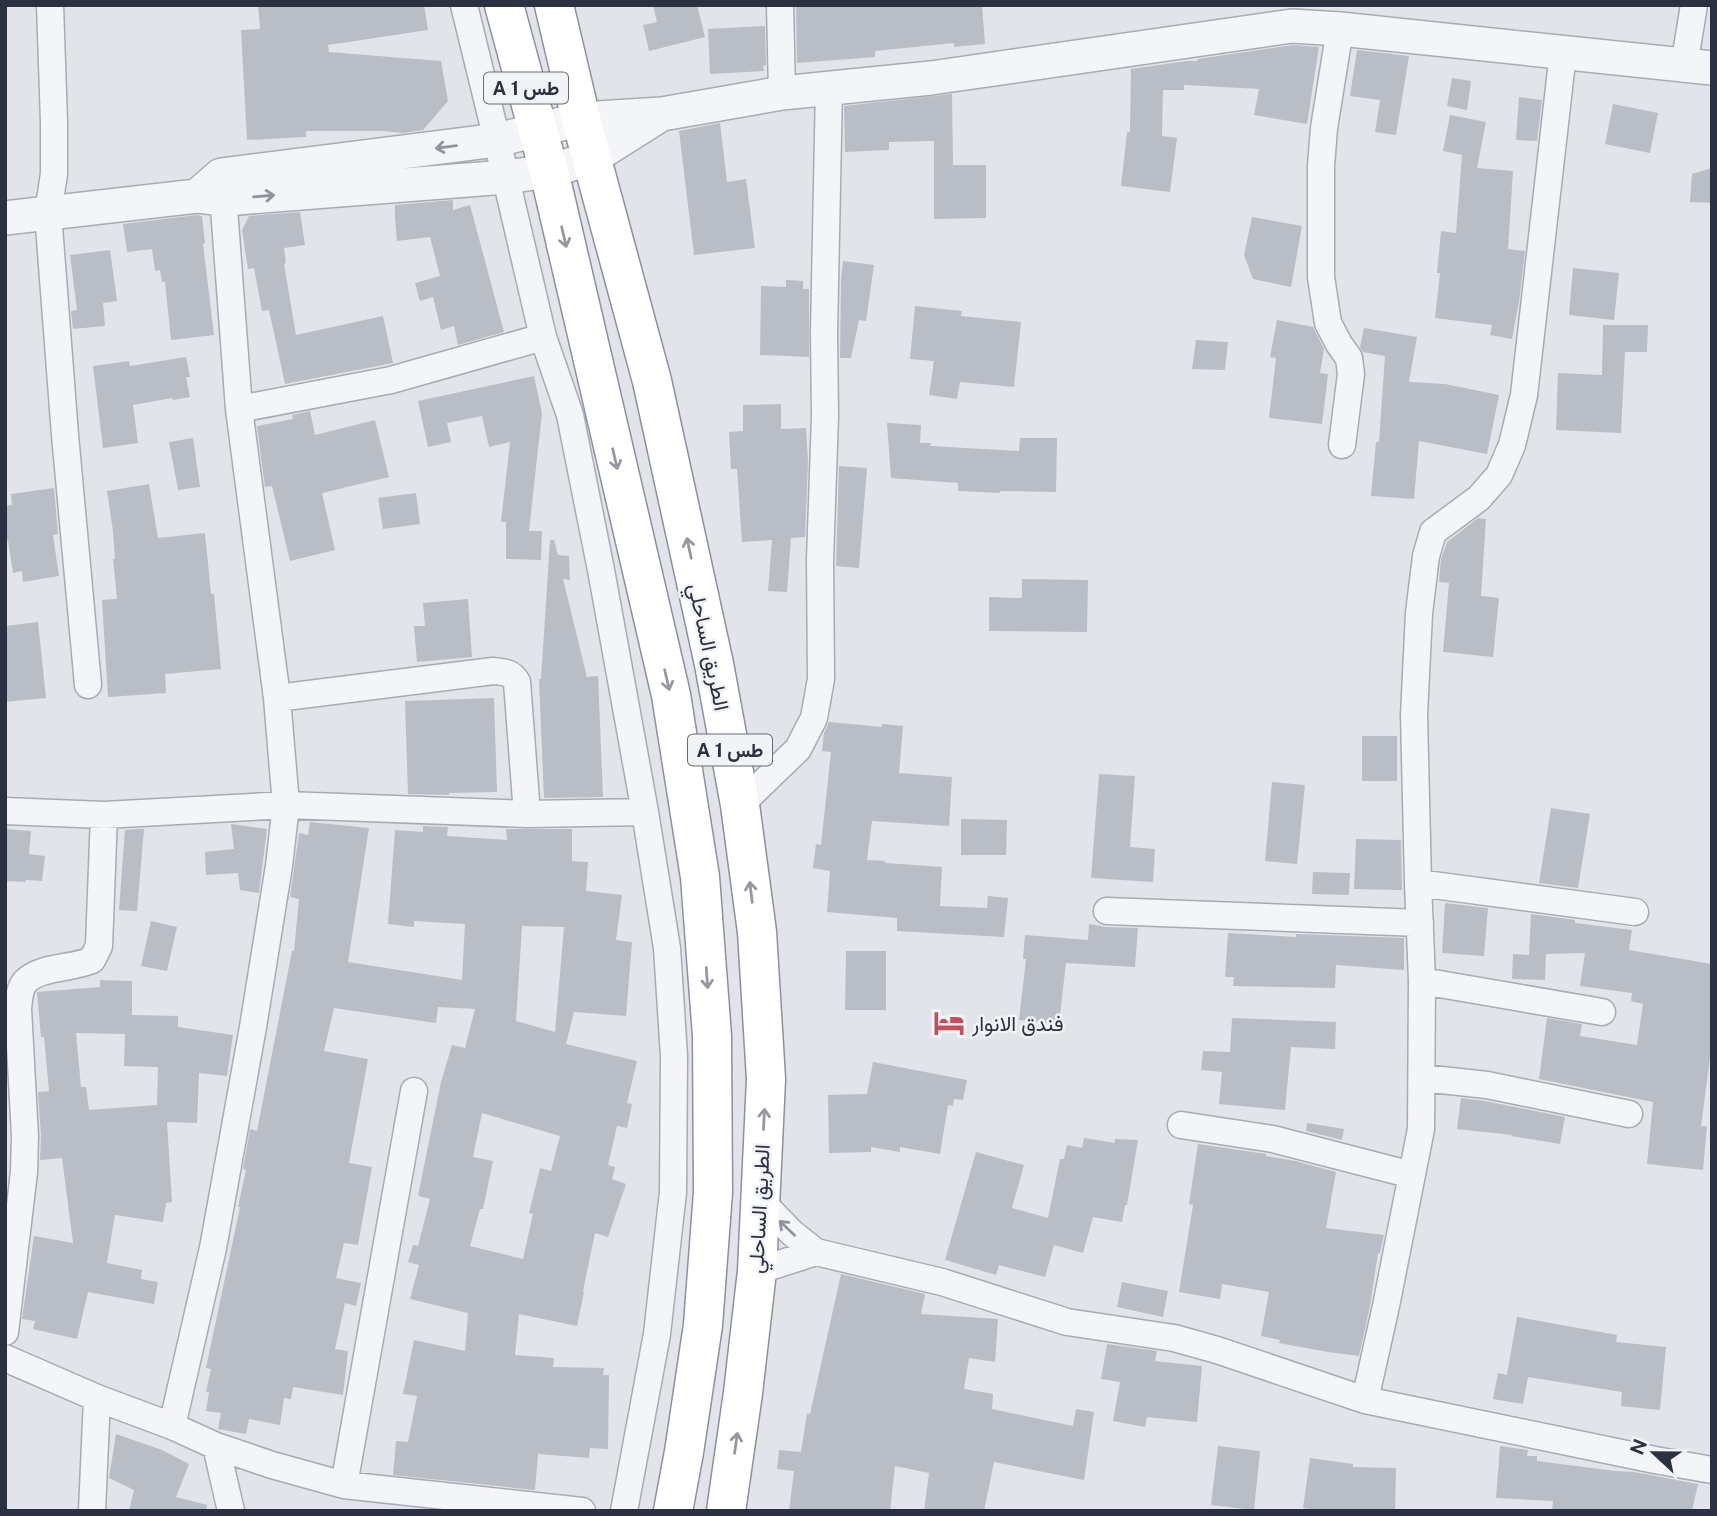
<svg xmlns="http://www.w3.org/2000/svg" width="1717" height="1516" font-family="'Public Sans',Vazirmatn,sans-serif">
<rect width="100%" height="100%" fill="#e2e4e9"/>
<path fill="#b9bdc6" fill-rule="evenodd" d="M258 5H424L428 30 328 45 329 52 441 61 448 101 423 130 403 133 384 131H306V137L247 140 241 30 260 29Z
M653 5H697L705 37 649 51 643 25 657 22Z
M796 5H982L985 44 954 47V43L875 51V57L797 63Z
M765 26 766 65 763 66 764 71 710 74 708 29Z
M1293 45 1319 47 1307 124 1254 115 1259 89 1184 85V90H1163L1162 136 1177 138 1170 192 1121 186 1127 132H1130L1131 69 1187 61H1197L1198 59Z
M1357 50 1409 56 1396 135 1375 132 1380 100 1350 96Z
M1452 78 1471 81 1467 110 1447 106Z
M952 94 953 165H986V218L934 219V141L889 142V150L845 152 844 106Z
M1519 97 1542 100 1537 141 1516 140Z
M1613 104 1658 113 1650 153 1605 144Z
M1450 115 1486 122 1477 168 1513 171 1508 249 1525 251 1519 302 1512 339 1490 335 1492 325 1435 318 1440 273H1437L1441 231 1456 233 1462 155 1443 151Z
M720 123 727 182 746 179 755 248 694 255 679 131Z
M1712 168V203L1690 202 1692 174Z
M453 200V210L470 205 504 332 458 345 454 326 441 330 433 297 420 301 415 283 440 276 430 237 397 241 395 219V205Z
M300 212 305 245 284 248 286 263 284 264 296 335 383 316 393 363 285 384 269 310 262 311 254 268 248 269 242 230 249 216Z
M197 215 202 216 205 243 203 244 214 335 171 340 165 282H162L160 270 155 271 152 249 127 252 123 224Z
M1252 217 1302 226 1291 287 1253 279 1244 255Z
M110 250 117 301 103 303 105 326 73 329 71 311 77 310 70 255Z
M843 261 874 265 866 321 859 320 851 358H840L841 280Z
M1573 268 1619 273 1614 320 1569 315Z
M786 280 803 281V289H809V357L760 355 761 286 786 287Z
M915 306 962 311 961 316 1021 322 1014 387 960 382 957 399 929 395 934 361 910 359Z
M1277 320 1313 327 1324 349 1320 373 1328 374 1322 424 1269 418 1276 358 1270 357Z
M1603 325H1648L1647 352H1625L1621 433 1556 430 1558 373 1602 375Z
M1364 328 1417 337 1409 382 1445 384 1499 395 1487 454 1419 441 1414 499 1371 496 1376 442H1379L1385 356 1363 352 1360 347Z
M1196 340 1228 342 1225 370 1192 369Z
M186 357 190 377H186L190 397 173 400 172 398 133 405 138 443 103 448 93 366 129 361 130 366Z
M534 376 542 413 529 531H542L541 560 506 559V522H501L510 442 489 447 482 416 447 423 451 442 428 447 418 401Z
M781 404V429L806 428 808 462 805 537 791 538 787 592 768 591 772 540 742 542 737 469H731L729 432 743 431V405Z
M310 411 315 435 375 420 389 477 322 493 335 550 290 561 272 486 265 487 257 426 293 419 292 415Z
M887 423 921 425 920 443H931L930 446 1019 451 1020 438H1057L1056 492 1000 491V493L958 491V483L891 478Z
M193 438 200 487 178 490 169 442Z
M839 466 867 468 859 568 836 566Z
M149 484 158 538 205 533 211 594H214L221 669 165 674 166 693 108 697 102 600 117 599 113 559H115L113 531 107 491Z
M54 488 58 534 53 535 59 576 23 582 22 571 13 573 8 540 5 541V506L12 505 11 494Z
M416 493 420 524 383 529 378 498Z
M1478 518 1486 519 1481 596 1499 598 1493 657 1443 652 1449 583 1439 582 1441 559 1447 542Z
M550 540H554L558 555 569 556 570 580 563 579 587 677 598 676 603 797 544 798 539 679H541Z
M1022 579 1088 580 1087 632 989 631V597L1022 598Z
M468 599 472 657 417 662 414 626H425L423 603Z
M38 622 46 698 5 702V626Z
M494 698 497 792 449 793V795L408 794 405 701Z
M829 722 882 727V724L903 726 899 773 952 777 949 826 872 821 867 860 885 861V863L942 867 940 906 987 908 988 896 1008 898 1004 937 897 931V918L827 912 830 871 813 868 816 844 821 845 831 752 822 751 824 733Z
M1362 736H1397V781H1362Z
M1099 774 1135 776 1130 847 1155 849 1153 882 1091 878Z
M1272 782 1305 785 1297 864 1265 861Z
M1551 808 1590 814 1578 888 1539 883Z
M961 819 1007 820 1006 855H961Z
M310 822 369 828 348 962 462 980 465 924 414 921V927L388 924 395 830 423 832V826L448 827 447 836 507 840 506 829H572V861L588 862 586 891 622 895 616 940 632 942 626 1016 574 1012 566 1044 637 1061 627 1103 632 1104 627 1128 617 1126 608 1165 615 1167 612 1179 626 1184 608 1237 595 1233 583 1291 584 1292 577 1326 519 1314 515 1355 554 1358 553 1367 604 1368 603 1375H609L608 1449 590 1448 589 1458 538 1454 535 1490 393 1475 396 1441 408 1442 417 1396 403 1394 414 1340 465 1351 468 1313 410 1299 419 1265 408 1262 413 1245 418 1246 430 1199 418 1196 441 1082 452 1045 465 1048 475 1009 438 1007 436 1023 334 1008 324 1051 368 1059 349 1163 372 1167 358 1245 344 1243 336 1278 361 1283 356 1306 345 1303 335 1349 348 1351 343 1395 293 1387 291 1399 284 1398 280 1425 249 1419 246 1434 218 1429 221 1413 206 1411 209 1392H206L211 1369 206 1368 240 1207H238L246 1170 243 1169 250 1129 257 1131 292 951H294L299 899 290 897 299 833 308 835ZM522 926 564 927 555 1032 516 1021ZM482 1113 560 1136 551 1171 540 1168 529 1213 533 1214 523 1259 470 1246 480 1209H483L493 1161 473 1157Z
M231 824 267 829 259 893 240 890 238 873 206 875 205 852 234 849Z
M5 829 31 831 29 854 45 856 42 881 26 880 25 882 5 881Z
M137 829H144L137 911 119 910 125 830Z
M1356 839 1401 840 1402 890 1354 889Z
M1313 872 1350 873 1349 895 1312 894Z
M1445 903 1488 908 1484 956 1442 953Z
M1531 914 1575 920V923L1632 930 1629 950 1712 964V1043L1701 1126H1707L1703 1170 1647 1164 1653 1102 1539 1079 1547 1018 1582 1024 1580 1036 1637 1045 1643 1004 1631 1001 1632 993 1580 986 1585 953 1546 954 1545 980 1512 979 1513 954 1529 955Z
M151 921 177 927 167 971 141 966Z
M1089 924 1106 927 1138 928 1135 967 1066 963 1059 1024 1019 1020 1026 959H1023L1025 935 1088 940Z
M1228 933 1296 937V934L1404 938V970L1336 965 1335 988 1233 986 1234 977H1225Z
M846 951H886V1010H845Z
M100 980 132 981V1015L178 1016V1027L233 1035 227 1076 199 1073 197 1123 167 1122 172 1202 166 1203 163 1222 115 1215 107 1263 142 1270 141 1279 158 1282 154 1304 88 1292 77 1339 33 1329 35 1321 22 1319 34 1236 73 1243 62 1158 40 1160 41 1135 38 1092 49 1091 44 1037H41L37 992 100 987ZM76 1033 125 1034 124 1066 158 1067 157 1105 89 1110 86 1087H81Z
M1232 1018 1336 1022 1335 1049 1291 1047 1285 1110 1219 1104 1222 1072 1201 1070 1203 1051 1230 1052Z
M873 1062 967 1080 963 1100 954 1099 953 1106 948 1105 940 1154 900 1147V1152L871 1147V1152L829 1153 828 1095 867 1094Z
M1461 1098 1485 1101 1565 1117 1560 1144 1511 1136 1512 1135 1457 1129Z
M1307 1123 1344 1129 1342 1140 1306 1131Z
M1084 1138 1115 1143V1139L1138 1140 1127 1205H1125L1122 1222 1093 1217 1083 1253 1054 1245 1045 1277 999 1265 996 1275 945 1260 976 1152 1024 1165 1012 1208 1048 1218 1060 1159H1064L1067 1145 1082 1148Z
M1198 1144 1266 1154V1156L1295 1161 1336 1172 1326 1228 1384 1235 1380 1253H1378L1370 1306 1359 1356 1328 1352 1279 1343 1280 1340 1261 1336 1269 1292 1222 1284 1220 1299 1179 1292 1193 1205 1189 1204Z
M841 1274 925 1294 921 1314 998 1319 995 1362 969 1358 964 1389 993 1394 992 1409 1073 1426 1076 1409 1094 1412 1084 1480 994 1462 984 1511H924L929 1473 895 1466 890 1511H789L794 1471 777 1469 779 1450 801 1452 807 1413 810 1414Z
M1122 1282 1168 1291 1163 1317 1117 1307Z
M1517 1317 1617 1335 1616 1342 1666 1347 1660 1410 1621 1406 1622 1392 1528 1377 1523 1404 1493 1399 1498 1373 1507 1375Z
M1107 1344 1157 1351 1155 1361 1202 1366 1197 1422 1147 1417 1145 1427 1113 1421 1120 1382 1101 1379Z
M116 1434 162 1450 189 1464 176 1497 207 1505 206 1511H129L134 1490 109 1478Z
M1218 1446 1260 1451 1254 1510 1211 1505Z
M1500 1446 1528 1450 1527 1456H1537V1461L1615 1471 1634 1472 1698 1484 1692 1511H1552L1553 1501 1496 1498Z
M1310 1458 1353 1464V1467L1396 1468 1395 1511H1320L1303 1508Z"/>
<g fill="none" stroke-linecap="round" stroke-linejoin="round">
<g stroke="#a7abb3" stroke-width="29">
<path id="minor" d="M50 5 54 122V174L48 213 65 435 88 685
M464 5 497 140 543 337 570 415 601 570 645 812 667 948 674 1056 673 1192 657 1334 624 1511
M780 5 782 93
M1340 29 1324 128 1321 166V277L1328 323 1339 344 1349 358 1351 374 1342 445
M1684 66 1694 5
M239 409 391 380 543 337
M277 698 493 671C504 672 511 672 517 682L527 814
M740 805 798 749 814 718 821 679 820 560 825 416 824 333 829 87
M5 811 104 815 286 805 527 814 645 812
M1418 883 1635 912
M1107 911 1420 923
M1422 981 1602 1012
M1423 1078 1487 1085 1629 1114
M1181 1125 1273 1139 1412 1175
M760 1200 792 1233 816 1252 942 1282 1067 1322 1174 1338 1217 1350 1365 1400 1655 1460 1712 1470
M757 1271 816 1252
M5 1332 24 1172 25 1136 18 1009C19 1000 19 989 25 982 40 966 72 969 92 960L99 946 104 815
M5 1358 97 1398 172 1426 216 1446 272 1465 344 1485 582 1511
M1365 1400 1386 1306 1421 1129 1422 981 1418 883 1414 715 1419 613 1426 556 1433 532 1479 498 1499 475 1512 445 1524 395 1563 53
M172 1426 213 1248 253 1027 279 866 286 805 277 698 239 409 222 181
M216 1446 231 1511
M344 1485 414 1091
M92 1511 97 1398"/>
</g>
<g stroke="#a7abb3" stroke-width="36">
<path id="tertiary" d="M197 196 221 175 497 140 581 119 662 114 782 93 931 78 1292 26 1340 29 1712 68
M5 218 197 196 225 199 506 177 549 171 592 158 660 115"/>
</g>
<g stroke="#8a919f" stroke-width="41">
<path id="trunk" d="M504 5 549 171 671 695 700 877 712 1036 713 1192 703 1325 684 1452 673 1511
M554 5 581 119 652 381 714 664 740 805 757 932 766 1079 757 1271 743 1393 726 1511"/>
</g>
<use href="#minor" stroke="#f4f5f8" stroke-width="26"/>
<use href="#tertiary" stroke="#f4f5f8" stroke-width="33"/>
<use href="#trunk" stroke="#fff" stroke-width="38"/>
</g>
<defs><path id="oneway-shaft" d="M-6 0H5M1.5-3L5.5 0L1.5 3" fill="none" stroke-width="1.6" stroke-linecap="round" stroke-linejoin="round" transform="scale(1.75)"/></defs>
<g stroke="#90939c">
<use href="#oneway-shaft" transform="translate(446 147) rotate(173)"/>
<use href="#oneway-shaft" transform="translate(264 196) rotate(-5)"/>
<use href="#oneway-shaft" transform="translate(787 1228) rotate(-136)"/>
</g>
<g stroke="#9598a0">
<use href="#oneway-shaft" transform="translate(564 237) rotate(77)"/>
<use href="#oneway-shaft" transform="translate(615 459) rotate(77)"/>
<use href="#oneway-shaft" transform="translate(689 548) rotate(-102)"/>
<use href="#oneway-shaft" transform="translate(667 680) rotate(77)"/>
<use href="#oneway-shaft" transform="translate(751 892) rotate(-97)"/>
<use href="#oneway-shaft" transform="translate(707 978) rotate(86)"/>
<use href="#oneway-shaft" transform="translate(764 1119) rotate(-87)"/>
<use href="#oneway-shaft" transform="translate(736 1443) rotate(-82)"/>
</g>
<defs>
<g id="hotel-bare" transform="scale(2.415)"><path d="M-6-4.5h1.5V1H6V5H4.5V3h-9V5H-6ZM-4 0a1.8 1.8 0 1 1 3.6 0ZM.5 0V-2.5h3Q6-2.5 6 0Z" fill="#c74e58" stroke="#f1f3f7" stroke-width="2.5" paint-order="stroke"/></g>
</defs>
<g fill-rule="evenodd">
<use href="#hotel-bare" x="949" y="1023"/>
</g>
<g text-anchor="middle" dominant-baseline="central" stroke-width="5" stroke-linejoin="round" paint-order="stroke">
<g fill="#f1f3f7" stroke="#666b77" stroke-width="2">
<rect x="484" y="72.5" width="84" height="31" rx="5"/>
<rect x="688" y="734.5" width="84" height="31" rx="5"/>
</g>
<g font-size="19" font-weight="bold" fill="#2b3140">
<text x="526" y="88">A 1 طس</text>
<text x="730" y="750">A 1 طس</text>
</g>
<g font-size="21" fill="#2b3140" stroke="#f1f3f7">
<text transform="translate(709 647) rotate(78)">الطريق الساحلي</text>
<text transform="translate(759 1209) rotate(-87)">الطريق الساحلي</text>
</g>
<g font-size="21" fill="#2b3140" stroke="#f1f3f7" text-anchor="start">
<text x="972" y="1023">فندق الانوار</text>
</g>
</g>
<rect width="1717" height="1516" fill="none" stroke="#2b3140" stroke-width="14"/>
<g transform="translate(1654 1453) rotate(292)" stroke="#f1f3f7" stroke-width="5" paint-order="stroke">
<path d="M0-5L12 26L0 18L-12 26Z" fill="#2b3140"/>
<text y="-10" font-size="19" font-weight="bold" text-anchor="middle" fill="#2b3140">N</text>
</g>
</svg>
